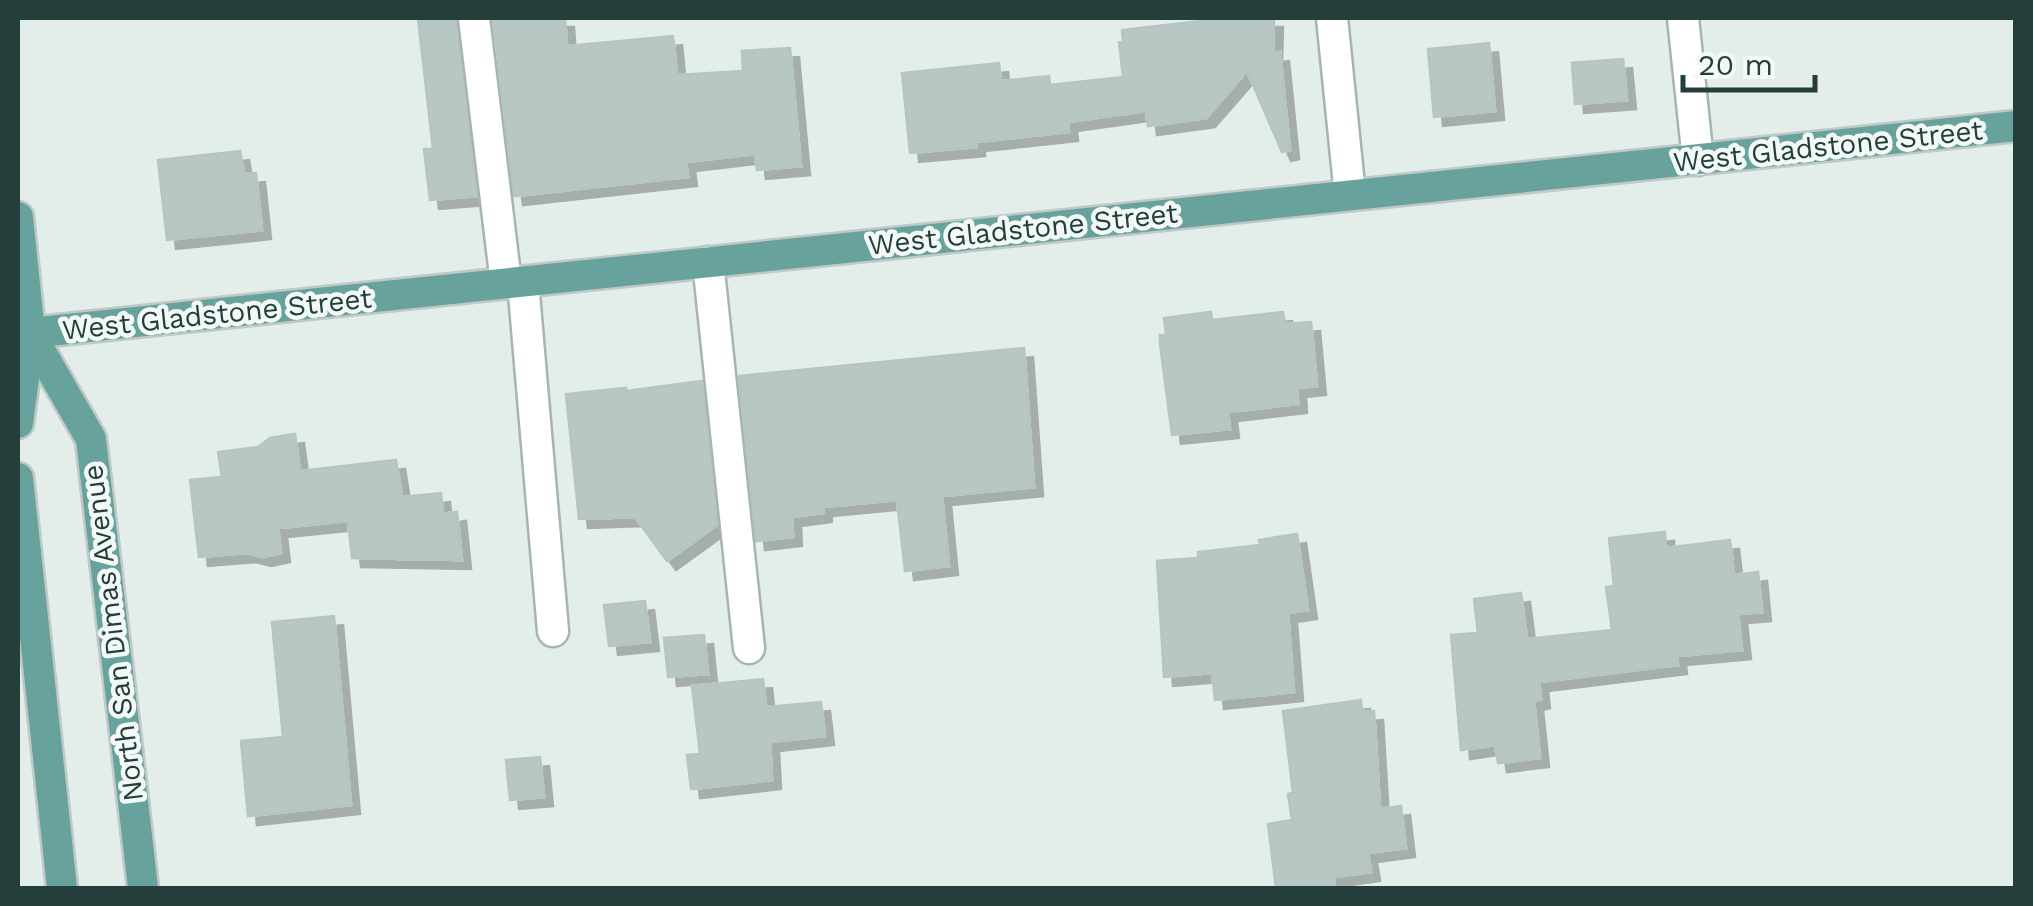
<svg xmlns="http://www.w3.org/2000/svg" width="2033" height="906" font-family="'Work Sans',sans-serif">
<defs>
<filter id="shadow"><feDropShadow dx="9" dy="9" stdDeviation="0" flood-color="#0004"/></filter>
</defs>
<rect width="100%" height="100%" fill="#e3edea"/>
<path fill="#b8c7c3" stroke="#b5c6c2" stroke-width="2.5" filter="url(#shadow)" d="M418 18H456L477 196 430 200 424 149H433Z
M493 18H565L567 46 673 36 677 75 743 71 742 51 790 48 801 166 757 170 755 154 686 162 688 177 514 196Z
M1226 18H1274L1273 53 1280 52 1290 150 1282 152 1247 71 1206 118 1148 126 1146 111 1068 122 1069 132 976 142V147L910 153 902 73 999 63 1001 81 1049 76 1050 85 1123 77 1119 42 1123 41 1122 30Z
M1489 43 1495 111 1434 117 1428 49Z
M1623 59 1627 100 1575 104 1572 63Z
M240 151 244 174 256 173 262 230 167 240 158 160Z
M1211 312 1212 320 1283 312 1285 324 1311 322 1317 386 1297 388 1298 404 1228 412 1230 429 1172 435 1160 344V335H1166L1164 318Z
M1024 348 1034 487 942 496 949 566 905 571 897 500 823 507V513L792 517 793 537 756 541 739 376Z
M702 381 717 525 667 561 635 517 579 519 566 394 626 388V391Z
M295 434 300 471 396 460 402 497 441 493 443 514 457 512 462 560 352 558 348 521 278 528 281 553 262 557 247 553 199 557 190 480 222 477 218 452 258 447 270 438Z
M1665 532 1666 548 1730 540 1734 575 1758 572 1762 612 1738 614 1742 650 1677 656 1678 665 1539 682 1541 699 1534 701 1540 758 1498 763 1495 745 1461 750 1451 635 1478 633 1474 599 1521 593 1527 639 1612 630 1606 587 1614 586 1609 538Z
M1297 534 1308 610 1288 613 1294 692 1215 700 1212 673 1164 677 1157 561 1198 558V552L1260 545 1259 540Z
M645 601 650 642 609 646 604 605Z
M334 616 351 805 248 816 241 741 283 737 272 622Z
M704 635 708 674 668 677 664 638Z
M763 679 766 707 821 702 825 736 770 742 772 780 691 789 687 755 700 754 692 686Z
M1361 700 1362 712 1374 711 1380 809 1401 806 1406 848 1368 853 1371 872 1334 877 1335 888H1276L1268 824 1292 820 1288 794 1293 793 1283 711Z
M540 757 544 797 510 800 506 760Z"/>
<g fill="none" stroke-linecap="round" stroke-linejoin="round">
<g stroke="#a6b5b2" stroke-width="35">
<path id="minor" d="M474 18 506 283
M1332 18 1350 195
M1683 18 1698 160
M708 262 749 648
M523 282 553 631"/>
</g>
<g stroke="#c1c9c8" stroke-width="35">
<path id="major" d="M18 217 30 333 18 423
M30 333 2016 126
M30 333 91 439 143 888
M18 478 62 888"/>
</g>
<use href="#minor" stroke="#fff" stroke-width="30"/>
<use href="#major" stroke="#68a29d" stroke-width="30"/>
</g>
<g text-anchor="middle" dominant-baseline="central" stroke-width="9" stroke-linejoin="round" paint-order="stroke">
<g font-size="28" fill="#233e3b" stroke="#f3f9f7">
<text transform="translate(1828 146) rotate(-6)">West Gladstone Street</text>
<text transform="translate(1023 229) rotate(-6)">West Gladstone Street</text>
<text transform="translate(217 314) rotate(-6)">West Gladstone Street</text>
<text transform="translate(113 633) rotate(-97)">North San Dimas Avenue</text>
</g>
</g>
<rect width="2033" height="906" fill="none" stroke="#233e3b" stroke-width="40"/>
<path d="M1683 75v15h132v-15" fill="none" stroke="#233e3b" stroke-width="5"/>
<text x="1698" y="75" font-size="30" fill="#233e3b" stroke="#f3f9f7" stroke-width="8" paint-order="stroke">20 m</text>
</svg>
